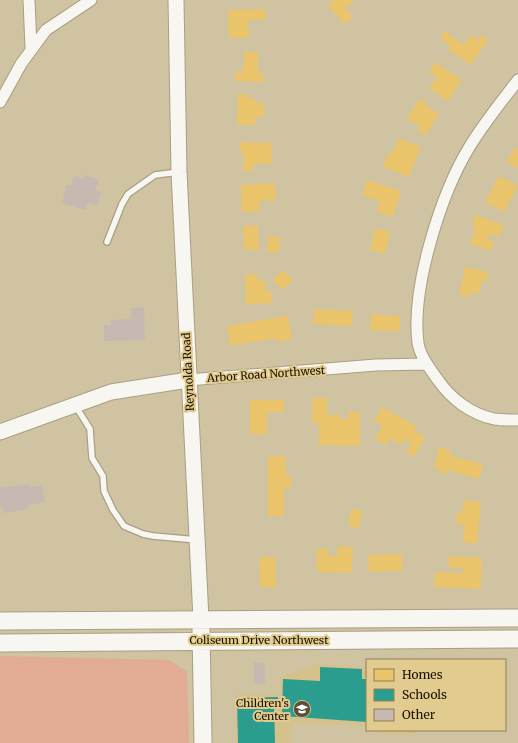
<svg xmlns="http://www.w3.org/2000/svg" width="518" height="743" font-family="Merriweather,serif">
<rect width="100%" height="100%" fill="#cfc3a1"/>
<path fill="#d4c18b" d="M318 664 367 667V728L357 725 292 724 291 743H236V694H281L279 677Z
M372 730H418L417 733 403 735 383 734Z"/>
<path fill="#e2ab94" d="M0 656 169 660 187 672 189 743H0Z"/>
<path fill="#e9c46a" d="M334 0H355L345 8 353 17 344 24 328 5Z
M265 9 266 20H248L249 38H229L228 10Z
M445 31 464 45 471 35 478 40 482 35 488 40 470 65 448 49 450 46 440 38Z
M244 52H258V73H263V82L235 81V72H243Z
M435 62 462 80 448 101 429 88 437 77 429 71Z
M238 94H246V98H255V103H264V117H255V125H237Z
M419 99 427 103 425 106 439 114 426 135 417 130 420 126 407 119Z
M399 138 421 147 409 177 383 167 388 153 392 154Z
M240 142 272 143 271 164H253V171H243L244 153H240Z
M516 147 518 148V169L507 161Z
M499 176 518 186 504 212 485 202Z
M367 180 401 191 393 217 377 212 380 201 362 195Z
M275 183 276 200 259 201 260 211 242 212 241 185Z
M475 215 503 225 499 237 490 234 488 239 494 241 491 251 470 244 476 227 472 226Z
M258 225 259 250H244L243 226Z
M375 228 390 232 385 254 370 250Z
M268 236 280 237 279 253 267 252Z
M465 267 488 272 486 282 482 281 479 294 470 292 469 297 459 295Z
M283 270 293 279 283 290 273 280Z
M257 274 258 280H265V291H271L272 303 246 304 245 275Z
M314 309 353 311 352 326 313 324Z
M371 314 400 316V331L370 330Z
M288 316 292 339 276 342V338L230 346 227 326Z
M312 398H327V415H340V419H348V412H360V446L319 445V423H312Z
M250 400H284V412L267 413V434H250Z
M382 407 416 426 414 431 425 437 414 457 406 452 411 443 404 439 401 445 389 438 386 445 375 439 383 425 374 421Z
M439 447 452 451 450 456 483 464 479 479 447 470 446 475 439 473 440 469 434 467Z
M268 456H285L286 476H291V488H284V516H268Z
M464 500 481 502 477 544 463 542 464 525 456 524 457 513H462Z
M351 509 362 511 359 528 348 526Z
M338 546 353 547 352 573 317 572V549H328V556H337Z
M402 554V571L369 572 368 555Z
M449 556 482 558 481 589 434 587 435 572 463 573V568H449Z
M259 557H275L276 587H260Z"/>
<path fill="#2a9d8f" d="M320 667 362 669V679H367V722L282 716 283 679 320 681Z
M278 697V701H274L275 743H238L237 698Z"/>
<path fill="#c7b8b2" d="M85 175 99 180 95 190 101 192 97 206 88 203 85 210 62 203 67 185 71 186 74 176 84 179Z
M144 307 145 340 104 341V325H111V320L131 319V308Z
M29 484 30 487 42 485 45 502 27 505 28 509 3 513 2 506H0V488Z
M254 662 265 663V684L254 683Z"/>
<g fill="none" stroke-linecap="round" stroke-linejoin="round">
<g stroke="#a89f84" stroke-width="8">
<path id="lane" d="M107 242 122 204 128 194 155 175 179 172
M75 405 90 429 92 458 103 476 104 491 113 510 124 526 143 534 153 536 197 540"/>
</g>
<g stroke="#a89f84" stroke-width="13">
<path id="street" d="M29 0 31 48
M518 80C501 102 484 123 470 146 441 193 411 288 418 343 420 356 430 369 438 380 451 399 471 414 494 419 501 420 510 420 518 420
M0 102 21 64 46 30 91 0
M188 380 376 365 427 364"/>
</g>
<g stroke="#a89f84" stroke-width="17">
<path id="secondary" d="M176 0 179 172 201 619
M0 432 111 392 188 380"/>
</g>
<g stroke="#a89f84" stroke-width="19">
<path id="primary" d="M0 621 518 618
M201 630 203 743
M0 643 518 639"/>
</g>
<use href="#lane" stroke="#f8f6f1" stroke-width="5.5"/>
<use href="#street" stroke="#f8f6f1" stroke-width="11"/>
<use href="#secondary" stroke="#f8f6f1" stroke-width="15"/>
<use href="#primary" stroke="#f8f6f1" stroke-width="17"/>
</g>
<defs>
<g id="school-disc" transform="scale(0.9)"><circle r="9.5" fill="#594f38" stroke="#e2cb8e"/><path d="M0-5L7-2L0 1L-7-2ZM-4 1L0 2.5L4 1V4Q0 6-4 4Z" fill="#fff"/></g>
</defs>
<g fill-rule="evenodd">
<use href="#school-disc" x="302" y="709"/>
</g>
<g text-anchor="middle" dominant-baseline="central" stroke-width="4" stroke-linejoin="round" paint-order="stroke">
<g font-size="11" fill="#191000" stroke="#e2cb8e">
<text transform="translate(188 372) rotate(-93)">Reynolda Road</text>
<text transform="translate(266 374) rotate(-4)">Arbor Road Northwest</text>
<text x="259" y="640">Coliseum Drive Northwest</text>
</g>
<g font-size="11" fill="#191000" stroke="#e2cb8e" text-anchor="end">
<text x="289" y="703">Children's<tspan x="289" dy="13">Center</tspan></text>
</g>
</g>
<rect x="366" y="659" width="140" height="72" fill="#e2cb8e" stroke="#928055"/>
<rect x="374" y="669" width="20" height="12" fill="#e9c46a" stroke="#928055"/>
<text x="402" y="679" font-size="12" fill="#191000">Homes</text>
<rect x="374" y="689" width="20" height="12" fill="#2a9d8f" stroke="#928055"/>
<text x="402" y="699" font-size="12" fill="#191000">Schools</text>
<rect x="374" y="709" width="20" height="12" fill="#c7b8b2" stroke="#928055"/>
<text x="402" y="719" font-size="12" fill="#191000">Other</text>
</svg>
